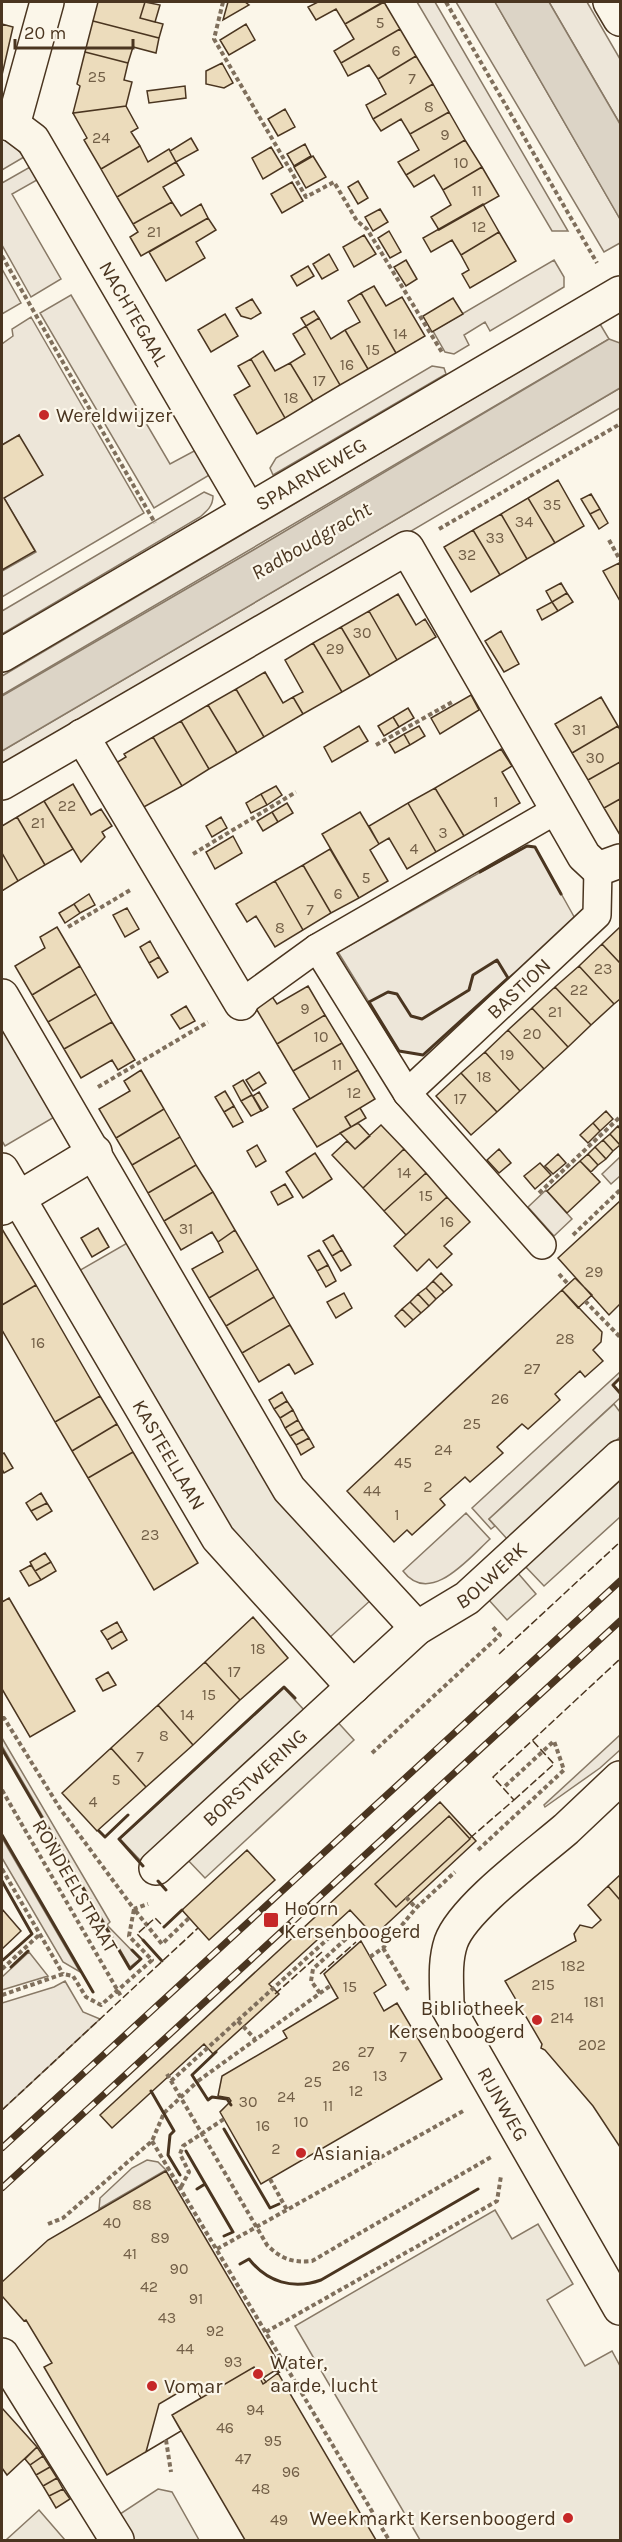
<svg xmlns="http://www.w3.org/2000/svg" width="622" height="2542" font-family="Karla,sans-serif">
<rect width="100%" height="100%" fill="#fbf6e9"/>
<path fill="#ede6d9" stroke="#887966" stroke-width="1.5" d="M417 2H435L568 231H552Z
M456 2H495L620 219V243L604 252Z
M549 2H587L620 59V124Z
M2 138 18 150 24 157 2 170Z
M30 167 37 180 12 194 61 279 31 297 2 245V183Z
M554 260 564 277V287L490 331 485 322 464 335 469 345 454 354 445 352 433 331Z
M2 269 21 303 2 314Z
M71 295 170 464 196 450 211 474 154 508 40 313Z
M31 317 144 513 2 597V571L36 552 4 498 19 435 2 445V344L13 336 12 329Z
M600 324 609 339 2 695V676Z
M432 366 444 368 446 374 273 475 270 468 276 458Z
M620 388V408L2 772V751Z
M204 492 213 496C213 506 207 511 200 517L2 634V611Z
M527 846 535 847 577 922 508 978 423 1055 399 1051 338 952Z
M620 1157V1176L611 1184 602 1174Z
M546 1190 572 1219 554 1236 528 1207Z
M620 1372V1378L613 1385 620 1393V1398L489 1519 495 1526 491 1529 472 1508Z
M466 1513 490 1539C470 1557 430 1607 403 1571Z
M620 1735V1750L600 1768 545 1807 544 1805Z
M2 1738 110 1922 107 1925 140 1959 130 1967 2 1746Z
M2 1838 80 1972 63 1962 2 1858Z
M29 1952 48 1976 2 1990V1977Z
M65 1981 83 2012 100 2019 2 2110V2003L54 1987Z
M147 2160 158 2162 166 2170 99 2209 100 2198 132 2168Z"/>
<path fill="#ede7d9" stroke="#887966" stroke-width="1.5" d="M2 1023 56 1116 5 1146 2 1141Z
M129 1242 372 1599 328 1639 227 1528 77 1272Z
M614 1404 620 1412V1437L508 1540 489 1519Z
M620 1478V1517L544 1586 524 1565Z
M517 1572 536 1594 507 1620 488 1599Z
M284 1688 304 1710 140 1860 120 1839Z
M334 1718 354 1740 205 1878 184 1856Z
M495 2210 512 2239 538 2224 573 2284 547 2300 585 2366 612 2351 620 2366V2540H420L295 2326Z
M158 2489 172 2492 199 2540H132L120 2514Z
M39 2510 65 2540H6Z"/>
<path fill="#dcd4c6" stroke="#887966" stroke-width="1.5" d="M495 2H549L620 124V219Z
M609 339 620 343V388L2 751V696L255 549Z"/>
<path fill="#ecdcbc" stroke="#4a3520" stroke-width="1.5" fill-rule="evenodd" d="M98 2H145L140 18 163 24 159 38 93 21Z
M145 2 160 5 155 22 140 18Z
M228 2H245L249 5 223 20Z
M318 2H383L345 24 336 9 316 20 308 7Z
M384 2 400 29 341 63 334 51 354 39 345 24Z
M93 21 159 38 156 53 133 47 128 63 85 52Z
M2 24 13 27 2 75Z
M246 24 255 40 229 55 220 40Z
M400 29 416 56 378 79 369 65 348 76 341 63Z
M85 52 128 63 124 80 132 82 126 106 73 113 80 86 77 84Z
M416 56 433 84 373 119 366 105 386 94 378 79Z
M222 63 233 83 224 88 206 84V71Z
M433 84 449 112 410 134 401 119 381 131 373 119Z
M185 86 186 98 149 103 147 91Z
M126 106 138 128 131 132 140 146 101 169 84 140 87 138 73 113Z
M285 109 295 127 278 136 268 119Z
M449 112 465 140 406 175 398 162 419 150 410 134Z
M191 138 198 150 176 162 170 151Z
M465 140 482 167 443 190 434 175 414 187 406 175Z
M305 144 311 156 294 166 287 154Z
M140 146 148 162 169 149 176 162 117 197 101 169Z
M271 147 283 167 263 179 252 158Z
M313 156 326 177 306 188 294 167Z
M176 162 184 175 163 187 172 202 133 224 117 197Z
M482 167 499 196 439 230 431 217 451 205 443 190Z
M358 181 368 198 358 204 348 187Z
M292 182 303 201 282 213 271 194Z
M172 202 181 216 201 204 208 218 141 256 130 237 138 232 133 224Z
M483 204 499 232 461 255 452 240 431 252 423 238Z
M380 209 388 222 373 231 365 217Z
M208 218 216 230 196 242 205 258 166 281 149 252Z
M389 231 401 252 390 258 378 238Z
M499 232 516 261 470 288 462 274 469 270 461 255Z
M364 235 376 254 354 267 343 247Z
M329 254 338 270 322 279 313 264Z
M406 260 417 279 406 286 394 267Z
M308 266 314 276 297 286 291 276Z
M374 286 386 306 402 297 425 336 396 353 361 293Z
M361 293 396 353 368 369 345 330 360 322 348 301Z
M453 298 463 314 432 332 423 316Z
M252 299 261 313 251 319 241 316 236 308Z
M314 311 319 318 306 326 301 318Z
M225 314 238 336 211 352 198 330Z
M319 318 331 339 345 330 368 369 340 385 306 326Z
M306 326 340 385 313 401 290 363 305 354 293 334Z
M263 351 275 371 290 363 313 401 285 418 251 359Z
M251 359 285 418 257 434 234 395 250 386 238 366Z
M19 435 43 475 4 498 35 551 2 570V445Z
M558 480 584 526 555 543 528 498Z
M591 494 600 509 590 514 581 499Z
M528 498 555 543 527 559 501 514Z
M600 509 608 523 599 529 590 514Z
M501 514 527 559 500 575 473 530Z
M473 530 500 575 471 592 444 547Z
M619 563 620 566V601L603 571Z
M561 583 567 593 552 602 546 591Z
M567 593 573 602 558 611 552 602Z
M398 594 416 625 425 619 436 637 397 660 369 611Z
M552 602 558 611 542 620 537 610Z
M369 611 397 660 370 676 341 627Z
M341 627 370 676 342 692 313 643Z
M501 631 519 664 504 672 485 641Z
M313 643 342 692 303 714 293 697 303 692 285 660Z
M265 672 283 703 293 697 303 714 264 737 236 689Z
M236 689 264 737 237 753 208 705Z
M471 695 479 710 440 734 431 718Z
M601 697 618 726 572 753 555 724Z
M208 705 237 753 209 769 181 721Z
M408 708 414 718 399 727 393 717Z
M393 717 399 727 384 736 378 726Z
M181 721 209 769 182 786 153 737Z
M359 726 368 741 332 762 324 747Z
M419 726 425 736 410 745 404 734Z
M618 726 620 730V762L588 780 572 753Z
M404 734 410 745 395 753 389 743Z
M153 737 182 786 142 808 116 763 126 757 124 754Z
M501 749 512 766 502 772 520 803 464 836 435 788Z
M620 762V799L604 808 588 780Z
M73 784 91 815 101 809 112 826 102 832 105 837 81 862 44 801Z
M276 786 282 795 267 805 261 794Z
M435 788 464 836 436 852 408 803Z
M261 794 267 805 251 813 246 803Z
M620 799V835L604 808Z
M44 801 73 849 45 865 17 817Z
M287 803 293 813 278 822 272 812Z
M408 803 436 852 407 869 389 838 379 844 369 826Z
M272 812 278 822 263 831 257 821Z
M360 812 379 844 370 850 388 881 359 898 322 834Z
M17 817 45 865 18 881 2 853V826Z
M221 817 227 828 212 837 206 826Z
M233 836 242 853 215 869 206 852Z
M330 849 359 898 331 913 303 865Z
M2 853 18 881 2 891Z
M303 865 331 913 303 930 275 881Z
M275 881 303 930 275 947 256 916 247 922 236 904Z
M89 894 95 905 80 913 74 904Z
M74 904 80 913 65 923 59 913Z
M127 908 139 929 125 937 113 915Z
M57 927 80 966 32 995 15 966 45 948 40 937Z
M620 927V963L602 944Z
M150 941 159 957 149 963 140 947Z
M602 944 620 963V999L614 1004 579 966Z
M159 957 168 972 158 978 149 963Z
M80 966 96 994 48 1022 32 995Z
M579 966 614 1004 591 1025 555 987Z
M308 986 325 1015 277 1044 254 1005 271 995 277 1004Z
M555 987 591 1025 568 1047 532 1008Z
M96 994 112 1022 64 1049 48 1022Z
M186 1006 195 1021 180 1029 171 1015Z
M532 1008 568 1047 544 1069 508 1030Z
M325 1015 342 1043 293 1071 277 1044Z
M112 1022 135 1060 118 1070 112 1060 81 1078 64 1049Z
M508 1030 544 1069 520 1091 485 1052Z
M342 1043 358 1070 310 1099 293 1071Z
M485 1052 520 1091 497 1112 461 1073Z
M141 1070 164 1109 116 1138 99 1109 130 1091 124 1081Z
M358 1070 375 1099 345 1117 351 1127 317 1147 293 1109Z
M259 1072 266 1083 253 1091 246 1080Z
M461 1073 497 1112 471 1135 436 1096Z
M243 1080 252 1095 241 1101 233 1086Z
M225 1091 234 1106 224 1112 215 1097Z
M259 1092 268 1107 262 1111 253 1096Z
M252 1095 261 1111 251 1116 241 1101Z
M234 1106 243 1122 233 1127 224 1112Z
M360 1108 366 1118 351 1127 345 1117Z
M164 1109 180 1137 132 1165 116 1138Z
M606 1111 613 1119 600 1131 593 1123Z
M358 1123 370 1136 355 1149 340 1133Z
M593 1123 600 1131 588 1143 580 1135Z
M381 1125 404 1149 363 1188 332 1155 347 1141 355 1149Z
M618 1126 620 1129V1145L610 1134Z
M610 1134 620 1145 613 1151 603 1140Z
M180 1137 196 1165 148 1193 132 1165Z
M603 1140 613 1151 606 1159 595 1147Z
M257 1145 266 1161 256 1167 247 1151Z
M595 1147 606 1159 598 1165 588 1154Z
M404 1149 426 1173 384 1211 363 1188Z
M499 1149 511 1163 499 1173 487 1160Z
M315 1153 332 1179 303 1198 286 1172Z
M558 1154 566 1163 553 1174 545 1166Z
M588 1154 598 1165 591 1172 580 1161Z
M580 1161 600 1182 567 1213 547 1191Z
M540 1163 551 1175 535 1189 524 1176Z
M196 1165 213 1192 164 1221 148 1193Z
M426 1173 447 1197 406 1235 384 1211Z
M285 1184 293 1197 278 1205 271 1192Z
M213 1192 235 1230 218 1242 212 1232 181 1250 164 1221Z
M447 1197 470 1222 444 1246 452 1254 437 1268 429 1259 417 1271 394 1246Z
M620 1201V1304L609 1315 558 1258Z
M98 1228 109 1247 92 1257 81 1238Z
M2 1229 36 1285 2 1305Z
M235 1230 258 1269 209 1298 192 1269 223 1252 218 1242Z
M333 1235 342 1250 332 1256 323 1241Z
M319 1250 328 1265 317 1271 308 1256Z
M342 1250 351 1265 341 1271 332 1256Z
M328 1265 336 1281 326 1287 317 1271Z
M258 1269 274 1297 226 1326 209 1298Z
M441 1273 452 1285 444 1292 433 1281Z
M575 1278 592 1295 578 1308 562 1290Z
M433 1281 444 1292 436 1299 426 1288Z
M36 1285 100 1396 55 1422 2 1330V1305Z
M426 1288 436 1299 429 1306 418 1294Z
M562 1290 602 1332 601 1342 593 1350 603 1361 585 1377 580 1371 555 1394 560 1400 528 1429 522 1424 497 1447 503 1453 470 1482 465 1477 440 1499 445 1505 412 1535 407 1530 394 1542 347 1491Z
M344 1293 352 1308 336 1318 327 1302Z
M418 1294 429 1306 421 1313 410 1302Z
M274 1297 290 1325 242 1353 226 1326Z
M410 1302 421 1313 413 1320 402 1309Z
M402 1309 413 1320 405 1327 395 1316Z
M290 1325 313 1364 295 1374 289 1364 259 1382 242 1353Z
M282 1392 287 1401 274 1409 269 1400Z
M100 1396 117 1424 72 1451 55 1422Z
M287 1401 293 1410 280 1418 274 1409Z
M293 1410 298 1420 285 1428 280 1418Z
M298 1420 303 1429 290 1436 285 1428Z
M117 1424 133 1452 88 1478 72 1451Z
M303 1429 309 1438 296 1445 290 1436Z
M309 1438 314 1447 301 1455 296 1445Z
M133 1452 198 1563 154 1590 88 1478Z
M4 1453 13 1468 4 1473 2 1469V1454Z
M41 1493 47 1503 31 1511 26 1503Z
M47 1503 52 1511 37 1520 31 1511Z
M45 1553 51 1562 35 1571 30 1562Z
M51 1562 56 1571 41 1580 35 1571Z
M31 1565 41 1580 29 1586 20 1571Z
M9 1598 75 1711 30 1737 2 1689V1602Z
M253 1617 288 1658 240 1700 205 1662Z
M117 1622 122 1631 107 1640 101 1631Z
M122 1631 127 1640 112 1649 107 1640Z
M205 1662 240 1700 193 1745 158 1705Z
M108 1672 116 1685 103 1691 96 1679Z
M158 1705 193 1745 146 1787 111 1748Z
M111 1748 146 1787 97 1831 62 1793Z
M440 1802 476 1841 374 1936 350 1910 269 1984 279 1994 213 2054 204 2044 112 2128 100 2115ZM449 1816 470 1839 396 1907 375 1884Z
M449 1816 470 1839 396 1907 375 1884Z
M247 1850 275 1880 209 1940 182 1910Z
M620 1875V1900L608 1886Z
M608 1886 620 1900V2147L593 2106 545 2050 541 2048 542 2044 505 1981 576 1941 574 1934 580 1925 592 1928 601 1920 588 1905Z
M2 1909 21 1931 2 1949Z
M361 1941 386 1985 374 1993 384 2011 397 2003 442 2079 261 2184 220 2112 231 2101 229 2098 218 2096 222 2076 287 2038 283 2031 338 1998 324 1974Z
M166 2171 281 2367 277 2369 279 2372 274 2371 263 2378 266 2382 263 2384 254 2367 172 2415 181 2431 107 2475 44 2367 52 2363 26 2320 24 2321 2 2296V2282L48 2240Z
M254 2367 263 2384 278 2373 376 2540H245L172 2415Z
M193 2384 201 2398 172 2415 181 2431 146 2452 159 2404Z
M2 2408 37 2447 7 2475 2 2468Z
M37 2447 43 2456 30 2465 25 2459Z
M43 2456 50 2467 36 2475 30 2465Z
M50 2467 57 2478 43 2486 36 2475Z
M57 2478 63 2489 49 2496 43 2486Z
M63 2489 70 2499 56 2508 49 2496Z"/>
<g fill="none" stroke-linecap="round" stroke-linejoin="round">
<g stroke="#4a3520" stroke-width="30">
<g id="pedestrian">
<path d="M317 948 407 1093 542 1245"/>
<path d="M241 1003 317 948 558 809"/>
<path id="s1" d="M407 1093 597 915 598 869"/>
</g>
</g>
<g stroke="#4a3520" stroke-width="36">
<g id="minor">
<path id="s2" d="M2 122 13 125 33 140 248 509"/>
<path d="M13 125 47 2"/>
<path id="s3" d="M2 655 620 293"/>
<path d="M82 736 241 1003"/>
<path d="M2 783 407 548 584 856 598 869 620 861"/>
<path d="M2 996 289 1489 417 1628"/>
<path id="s4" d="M2 1170 218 1538 353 1687"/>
<path d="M2 1208 95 1152"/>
<path id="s5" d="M156 1868 417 1628 467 1598 620 1457"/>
<path d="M2 2355 117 2540"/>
</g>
</g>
<g stroke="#4a3520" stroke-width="36">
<g id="tertiary">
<path d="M610 2 620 19"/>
<path id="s6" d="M620 1778C602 1795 584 1812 566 1829 537 1854 463 1908 451 1942 444 1963 447 1985 447 2006L620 2308"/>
</g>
</g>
<path stroke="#7f6f5c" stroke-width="4" stroke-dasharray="4.5 3" stroke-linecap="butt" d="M223 2 214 39 306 197 334 182 357 221 367 229 443 354
M446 2 597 263
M2 256 155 523
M439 529 620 424
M609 540 620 560
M376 745 454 701
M193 854 296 792
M68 927 132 889
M98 1087 208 1022
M539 1193 620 1117
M573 1235 620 1190
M559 1274 568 1284
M585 1301 620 1337
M2 1718H4L61 1810 134 1909 148 1904
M372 1753 500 1635 491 1625
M2 1790 122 1998
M478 1850 564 1770 554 1741 503 1788
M2 1869 63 1974
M406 1897 416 1908
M383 1948 408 1990
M370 1957 383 1948 416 1908 455 1872
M2 1969 39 1935
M320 1993 311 1981 313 1969 350 1935
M2 1995 63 1974 73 1976 86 1997 101 2005 152 1960 129 1936 134 1909 162 1944 189 1918
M238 2021 255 2039
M167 2074 267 2245C281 2259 293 2263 312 2261L491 2157
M171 2081 342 1926
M198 2081 330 1986
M152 2141 389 2540
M270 2179 287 2210
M181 2187 189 2172 180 2154 183 2146 224 2119
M48 2224 63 2218 152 2141 164 2113
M217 2249 465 2110
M266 2332 497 2201 501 2176
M166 2440 171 2472"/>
<use href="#pedestrian" stroke="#fbf6e9" stroke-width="27"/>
<use href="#minor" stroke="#fbf6e9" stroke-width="33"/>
<use href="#tertiary" stroke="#fbf6e9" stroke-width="33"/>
<g stroke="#4a3520" stroke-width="7">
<path id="rail" d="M2 2148 620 1581
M2 2188 620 1621"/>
</g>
<use href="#rail" stroke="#fbf6e9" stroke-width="4.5" stroke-dasharray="14" stroke-linecap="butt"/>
<path stroke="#7f6f5c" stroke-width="4" stroke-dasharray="4.5 3" stroke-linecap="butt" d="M164 2113 198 2081"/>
<path stroke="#4a3520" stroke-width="1.5" stroke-dasharray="8 3" stroke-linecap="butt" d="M499 1654 620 1542
M514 1800 554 1764 532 1740
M470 1838 514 1800 493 1777 620 1659
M143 1940 137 1934 155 1918 164 1927
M320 1974 356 1942
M275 1994 322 1952
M2 2110 198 1928"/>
<path stroke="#4a3520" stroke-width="3" d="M480 872 527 846 535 847 561 894
M497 960 508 978 423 1055 399 1051 369 1002 388 992 397 994 411 1016 422 1019 469 990 473 975Z
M620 1378 613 1385 620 1393
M2 1749 130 1969 141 1959 132 1950
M99 1831 105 1837 128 1815
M2 1835 93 1992
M143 1866 119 1839 284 1687 295 1698
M2 1881 32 1934 3 1960
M158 1881 166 1890
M164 1927 182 1910
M143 1940 162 1961
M11 1967 28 1951
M216 2052 192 2075 208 2100 212 2097 227 2099 231 2105
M151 2091 174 2131 170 2135 168 2155 180 2175
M224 2129 270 2208 279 2204
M186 2151 233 2232 224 2236
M197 2189 205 2184
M240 2264 249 2259C267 2282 293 2290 321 2280L478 2189"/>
</g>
<g fill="#c62828" stroke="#fbf6e9" stroke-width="2">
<circle cx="44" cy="415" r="6"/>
<rect x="263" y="1912" width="16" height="16" rx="3"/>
<circle cx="537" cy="2020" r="6"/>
<circle cx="301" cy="2153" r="6"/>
<circle cx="258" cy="2374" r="6"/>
<circle cx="152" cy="2386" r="6"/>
<circle cx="568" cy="2518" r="6"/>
</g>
<g text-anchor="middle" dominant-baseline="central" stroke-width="4.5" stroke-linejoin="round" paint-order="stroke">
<g font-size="16" fill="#725f47">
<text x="380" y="22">5</text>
<text x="396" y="50">6</text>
<text x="97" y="76">25</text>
<text x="412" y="78">7</text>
<text x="429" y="106">8</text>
<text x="445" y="134">9</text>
<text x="101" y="137">24</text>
<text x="461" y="162">10</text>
<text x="477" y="190">11</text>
<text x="479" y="226">12</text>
<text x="154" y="231">21</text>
<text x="400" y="333">14</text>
<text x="373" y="349">15</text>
<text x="347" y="364">16</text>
<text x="319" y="380">17</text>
<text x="291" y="397">18</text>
<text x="552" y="504">35</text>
<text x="524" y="521">34</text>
<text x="495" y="537">33</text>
<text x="467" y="554">32</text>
<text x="362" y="632">30</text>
<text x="335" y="648">29</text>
<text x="579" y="729">31</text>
<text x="595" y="757">30</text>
<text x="496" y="801">1</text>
<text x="67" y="805">22</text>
<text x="38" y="822">21</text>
<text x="443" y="832">3</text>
<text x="414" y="848">4</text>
<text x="366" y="877">5</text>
<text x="338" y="893">6</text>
<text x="310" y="909">7</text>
<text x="280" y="927">8</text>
<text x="603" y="968">23</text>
<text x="579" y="989">22</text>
<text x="305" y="1008">9</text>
<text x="555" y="1011">21</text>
<text x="532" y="1033">20</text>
<text x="321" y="1036">10</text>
<text x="507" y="1054">19</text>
<text x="337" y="1064">11</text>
<text x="484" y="1076">18</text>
<text x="354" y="1092">12</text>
<text x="460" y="1098">17</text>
<text x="404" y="1172">14</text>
<text x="426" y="1195">15</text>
<text x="447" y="1221">16</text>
<text x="186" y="1228">31</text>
<text x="594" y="1271">29</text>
<text x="565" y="1338">28</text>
<text x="38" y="1342">16</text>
<text x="532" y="1368">27</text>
<text x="500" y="1398">26</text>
<text x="472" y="1423">25</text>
<text x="443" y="1449">24</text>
<text x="403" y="1462">45</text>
<text x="428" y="1486">2</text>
<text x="372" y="1490">44</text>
<text x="397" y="1514">1</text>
<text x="150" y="1534">23</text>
<text x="258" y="1648">18</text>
<text x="234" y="1671">17</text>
<text x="209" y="1694">15</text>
<text x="187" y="1714">14</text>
<text x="164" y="1735">8</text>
<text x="140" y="1756">7</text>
<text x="116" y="1779">5</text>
<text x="93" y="1801">4</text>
<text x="573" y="1965">182</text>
<text x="543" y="1984">215</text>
<text x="350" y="1986">15</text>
<text x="594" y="2001">181</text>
<text x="562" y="2017">214</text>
<text x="592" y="2044">202</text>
<text x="366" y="2051">27</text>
<text x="403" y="2056">7</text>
<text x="341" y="2065">26</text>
<text x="380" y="2075">13</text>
<text x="313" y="2081">25</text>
<text x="356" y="2090">12</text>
<text x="286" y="2096">24</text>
<text x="248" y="2101">30</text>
<text x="328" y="2105">11</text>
<text x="301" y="2121">10</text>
<text x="263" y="2125">16</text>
<text x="276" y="2148">2</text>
<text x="142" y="2204">88</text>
<text x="112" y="2222">40</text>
<text x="160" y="2237">89</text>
<text x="130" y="2253">41</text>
<text x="179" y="2268">90</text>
<text x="149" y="2286">42</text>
<text x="196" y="2298">91</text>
<text x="167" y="2317">43</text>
<text x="215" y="2330">92</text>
<text x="185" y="2348">44</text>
<text x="233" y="2361">93</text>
<text x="255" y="2409">94</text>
<text x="225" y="2427">46</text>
<text x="273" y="2440">95</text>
<text x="243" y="2458">47</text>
<text x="291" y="2471">96</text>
<text x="261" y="2488">48</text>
<text x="279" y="2519">49</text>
</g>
<g font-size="20" fill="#4a3520" stroke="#fbf6e9">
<text stroke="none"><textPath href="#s2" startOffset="237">NACHTEGAAL</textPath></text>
<text stroke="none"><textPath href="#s3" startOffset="358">SPAARNEWEG</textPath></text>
<text stroke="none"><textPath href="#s1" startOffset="153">BASTION</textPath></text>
<text stroke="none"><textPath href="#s4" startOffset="330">KASTEELLAAN</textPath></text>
<text stroke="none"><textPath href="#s5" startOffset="446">BOLWERK</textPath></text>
<text stroke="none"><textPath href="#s5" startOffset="134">BORSTWERING</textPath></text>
<text transform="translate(75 1886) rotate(60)">RONDEELSTRAAT</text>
<text stroke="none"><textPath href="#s6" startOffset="414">RIJNWEG</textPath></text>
</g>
<g font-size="20" fill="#4a3520" stroke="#fbf6e9" text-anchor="start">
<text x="56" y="415">Wereldwijzer</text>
<text x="284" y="1908">Hoorn<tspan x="284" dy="23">Kersenboogerd</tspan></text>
<text x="525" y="2008" text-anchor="end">Bibliotheek<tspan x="525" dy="23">Kersenboogerd</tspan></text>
<text x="313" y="2153">Asiania</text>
<text x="270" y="2362">Water,<tspan x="270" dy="23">aarde, lucht</tspan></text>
<text x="164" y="2386">Vomar</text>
<text x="556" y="2518" text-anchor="end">Weekmarkt Kersenboogerd</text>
</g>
<g font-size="21" font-style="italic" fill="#4a3520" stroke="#fbf6e9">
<text transform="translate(311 541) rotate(-30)">Radboudgracht</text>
</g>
</g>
<rect width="622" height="2542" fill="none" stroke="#4a3520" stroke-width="6"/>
<path d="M15 39v9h118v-9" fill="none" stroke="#4a3520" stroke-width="3"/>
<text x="24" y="39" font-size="18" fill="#4a3520" stroke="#fbf6e9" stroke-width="4.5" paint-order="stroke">20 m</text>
</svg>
